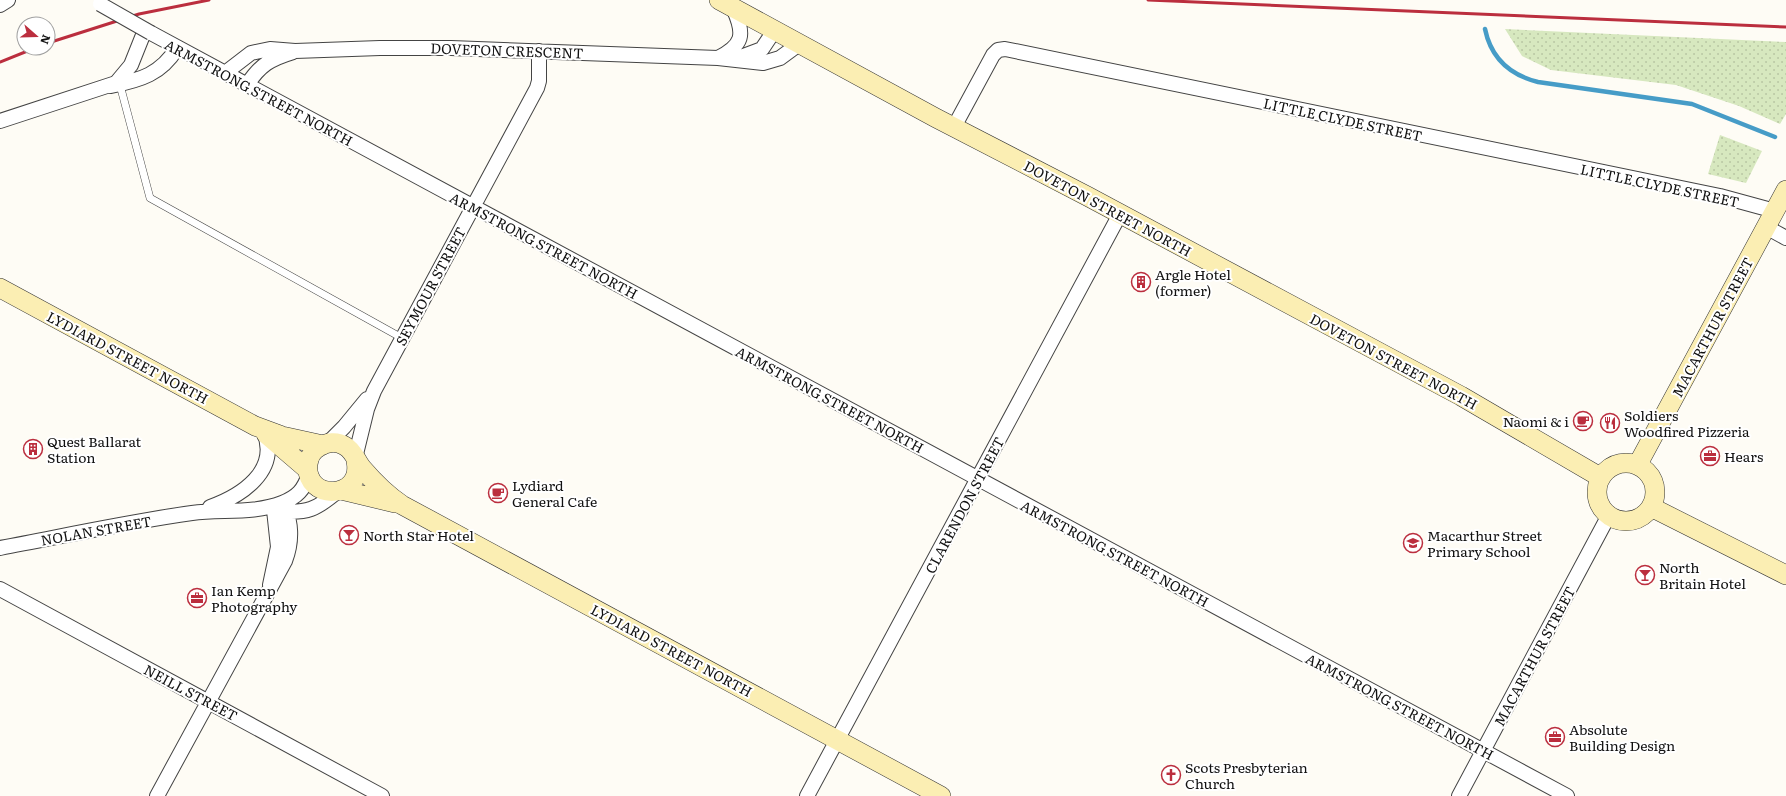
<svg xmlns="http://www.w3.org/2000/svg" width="1786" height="796" font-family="Literata,serif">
<defs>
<pattern id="park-dots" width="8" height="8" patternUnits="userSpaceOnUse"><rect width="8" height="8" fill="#d7e8bf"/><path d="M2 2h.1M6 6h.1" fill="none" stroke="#b8c6a3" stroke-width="1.8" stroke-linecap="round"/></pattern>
</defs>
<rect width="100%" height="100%" fill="#fefcf5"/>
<path fill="url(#park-dots)" d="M1505 29 1786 42V114L1780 124 1739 106 1676 85 1551 70 1522 56Z
M1720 135 1762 151 1746 183 1708 174Z"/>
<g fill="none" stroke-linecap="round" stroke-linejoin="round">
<path stroke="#469cc7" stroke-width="4.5" d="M1485 29C1491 58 1510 75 1538 82L1692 104 1775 137"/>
<g stroke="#444" stroke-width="8">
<path id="lane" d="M120 85 150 198 402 338"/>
</g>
<g stroke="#444" stroke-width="16">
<path id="street" d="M0 5 8 0
M151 33 1567 796
M718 58C743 45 745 35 734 10
M738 58 762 49 774 31
M225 73 251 53 270 49 295 51 380 48H451L718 58 763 63 780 58 799 44
M247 85C260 65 270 59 293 52
M111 86C141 80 161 74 177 48
M0 121 116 83 131 65 145 30
M954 127 993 55 998 50 1005 49 1720 196 1775 211
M1766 227 1786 238
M328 443 344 427 367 399
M355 458 367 409 374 391 537 88 539 81V51
M210 507C241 496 280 471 264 432
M279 511C307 514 317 509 338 491
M0 548C64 536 127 522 192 513 221 509 254 514 282 503 297 497 304 490 309 474
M0 589 382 796
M157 796 285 561C292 543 293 519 281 504L274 510 278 547 270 585
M807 796 1120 214
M1459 796 1609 515"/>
</g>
<g stroke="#333" stroke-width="20">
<path id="secondary" d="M719 0 936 118 1087 196 1461 396 1600 477
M0 288 255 426 282 436 323 445
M266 434 308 470
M356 461C364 500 304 502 308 464 309 457 313 450 319 447 327 442 337 441 345 446 354 451 356 461 362 468 374 482 387 495 402 505L941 796
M1597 492a29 29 0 1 1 58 0a29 29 0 1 1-58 0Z
M1638 464 1786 190
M341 490 395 503
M1651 507 1786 575"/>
</g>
<use href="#lane" stroke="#fff" stroke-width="7"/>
<use href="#street" stroke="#fff" stroke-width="14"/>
<use href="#secondary" stroke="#fbeeb3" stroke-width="19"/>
<path stroke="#bb2e3e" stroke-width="3" d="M1148 0 1786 27
M48 43 139 14 209 0
M0 62 35 48"/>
<g stroke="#444" stroke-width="16" stroke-linecap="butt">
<path id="street-bridge" d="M100 4 151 33"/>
</g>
<use href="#street-bridge" stroke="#fff" stroke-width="14"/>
</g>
<defs>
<g id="building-ring" transform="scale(1)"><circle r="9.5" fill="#fff" stroke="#bb2e3e" stroke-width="1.5"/><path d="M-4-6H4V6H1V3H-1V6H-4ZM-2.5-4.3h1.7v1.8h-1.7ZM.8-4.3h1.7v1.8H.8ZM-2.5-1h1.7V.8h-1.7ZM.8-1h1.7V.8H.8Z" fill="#bb2e3e"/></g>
<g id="cafe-ring" transform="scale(1)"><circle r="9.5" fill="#fff" stroke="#bb2e3e" stroke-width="1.5"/><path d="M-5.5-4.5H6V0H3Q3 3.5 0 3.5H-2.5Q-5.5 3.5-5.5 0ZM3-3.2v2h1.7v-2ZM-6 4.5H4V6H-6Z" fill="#bb2e3e"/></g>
<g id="restaurant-ring" transform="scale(1)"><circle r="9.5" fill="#fff" stroke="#bb2e3e" stroke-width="1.5"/><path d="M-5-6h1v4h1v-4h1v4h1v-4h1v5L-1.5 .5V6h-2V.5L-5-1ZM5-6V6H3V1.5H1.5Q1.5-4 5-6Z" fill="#bb2e3e"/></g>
<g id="office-ring" transform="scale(1)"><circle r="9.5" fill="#fff" stroke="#bb2e3e" stroke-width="1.5"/><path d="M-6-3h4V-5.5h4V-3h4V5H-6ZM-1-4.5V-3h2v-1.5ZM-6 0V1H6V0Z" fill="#bb2e3e"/></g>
<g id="bar-ring" transform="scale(1)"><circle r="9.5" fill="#fff" stroke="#bb2e3e" stroke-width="1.5"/><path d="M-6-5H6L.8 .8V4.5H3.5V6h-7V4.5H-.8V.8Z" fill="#bb2e3e"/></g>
<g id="school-ring" transform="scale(1)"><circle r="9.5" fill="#fff" stroke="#bb2e3e" stroke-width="1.5"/><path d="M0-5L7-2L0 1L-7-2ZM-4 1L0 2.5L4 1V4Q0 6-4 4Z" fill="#bb2e3e"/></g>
<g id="church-ring" transform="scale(1)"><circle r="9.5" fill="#fff" stroke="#bb2e3e" stroke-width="1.5"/><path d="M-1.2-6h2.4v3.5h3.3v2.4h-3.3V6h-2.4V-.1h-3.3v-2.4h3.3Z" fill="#bb2e3e"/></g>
</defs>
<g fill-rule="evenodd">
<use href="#building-ring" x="1141" y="282"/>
<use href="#cafe-ring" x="1583" y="421"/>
<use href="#restaurant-ring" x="1610" y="423"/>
<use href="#building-ring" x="33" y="449"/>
<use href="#office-ring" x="1710" y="456"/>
<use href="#cafe-ring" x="498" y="493"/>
<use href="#bar-ring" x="349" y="535"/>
<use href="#school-ring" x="1413" y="543"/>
<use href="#bar-ring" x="1645" y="575"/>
<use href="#office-ring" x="197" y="598"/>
<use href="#office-ring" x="1555" y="737"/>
<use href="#church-ring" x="1171" y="775"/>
</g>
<g text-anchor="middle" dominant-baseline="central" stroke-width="4" stroke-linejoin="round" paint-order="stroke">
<g font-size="14" fill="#111" stroke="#fff">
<text transform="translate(507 50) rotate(2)">DOVETON CRESCENT</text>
<text transform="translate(259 92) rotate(28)">ARMSTRONG STREET NORTH</text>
<text transform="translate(1343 119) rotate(12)">LITTLE CLYDE STREET</text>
<text transform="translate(1660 185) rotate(12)">LITTLE CLYDE STREET</text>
<text transform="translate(1108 208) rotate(28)">DOVETON STREET NORTH</text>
<text transform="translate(544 245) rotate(28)">ARMSTRONG STREET NORTH</text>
<text transform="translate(430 286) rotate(-62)">SEYMOUR STREET</text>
<text transform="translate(1712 327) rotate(-62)">MACARTHUR STREET</text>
<text transform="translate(128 357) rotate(28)">LYDIARD STREET NORTH</text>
<text transform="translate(1394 361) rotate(28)">DOVETON STREET NORTH</text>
<text transform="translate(830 399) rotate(28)">ARMSTRONG STREET NORTH</text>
<text transform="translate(964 505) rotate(-62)">CLARENDON STREET</text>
<text transform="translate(96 530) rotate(-10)">NOLAN STREET</text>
<text transform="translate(1115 553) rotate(28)">ARMSTRONG STREET NORTH</text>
<text transform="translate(672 650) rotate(28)">LYDIARD STREET NORTH</text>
<text transform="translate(1534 656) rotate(-62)">MACARTHUR STREET</text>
<text transform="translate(191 692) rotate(28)">NEILL STREET</text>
<text transform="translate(1400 706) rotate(28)">ARMSTRONG STREET NORTH</text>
</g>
<g font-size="14" fill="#111" stroke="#fff" text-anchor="start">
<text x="1155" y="274">Argle Hotel<tspan x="1155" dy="16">(former)</tspan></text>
<text x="1624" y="415">Soldiers<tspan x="1624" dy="16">Woodfired Pizzeria</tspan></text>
<text x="1569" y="421" text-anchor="end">Naomi &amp; i</text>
<text x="47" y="441">Quest Ballarat<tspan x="47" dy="16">Station</tspan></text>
<text x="1724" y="456">Hears</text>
<text x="512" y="485">Lydiard<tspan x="512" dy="16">General Cafe</tspan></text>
<text x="363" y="535">North Star Hotel</text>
<text x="1427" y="535">Macarthur Street<tspan x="1427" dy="16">Primary School</tspan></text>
<text x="1659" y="567">North<tspan x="1659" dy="16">Britain Hotel</tspan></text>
<text x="211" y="590">Ian Kemp<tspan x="211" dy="16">Photography</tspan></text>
<text x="1569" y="729">Absolute<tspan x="1569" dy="16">Building Design</tspan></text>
<text x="1185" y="767">Scots Presbyterian<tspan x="1185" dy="16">Church</tspan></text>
</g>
</g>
<g transform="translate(36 36) rotate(110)"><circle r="19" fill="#ffffff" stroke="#a0a0a0"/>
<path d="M0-3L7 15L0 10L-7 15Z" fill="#bb2e3e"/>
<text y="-6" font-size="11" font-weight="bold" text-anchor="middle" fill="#111111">N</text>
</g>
</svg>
